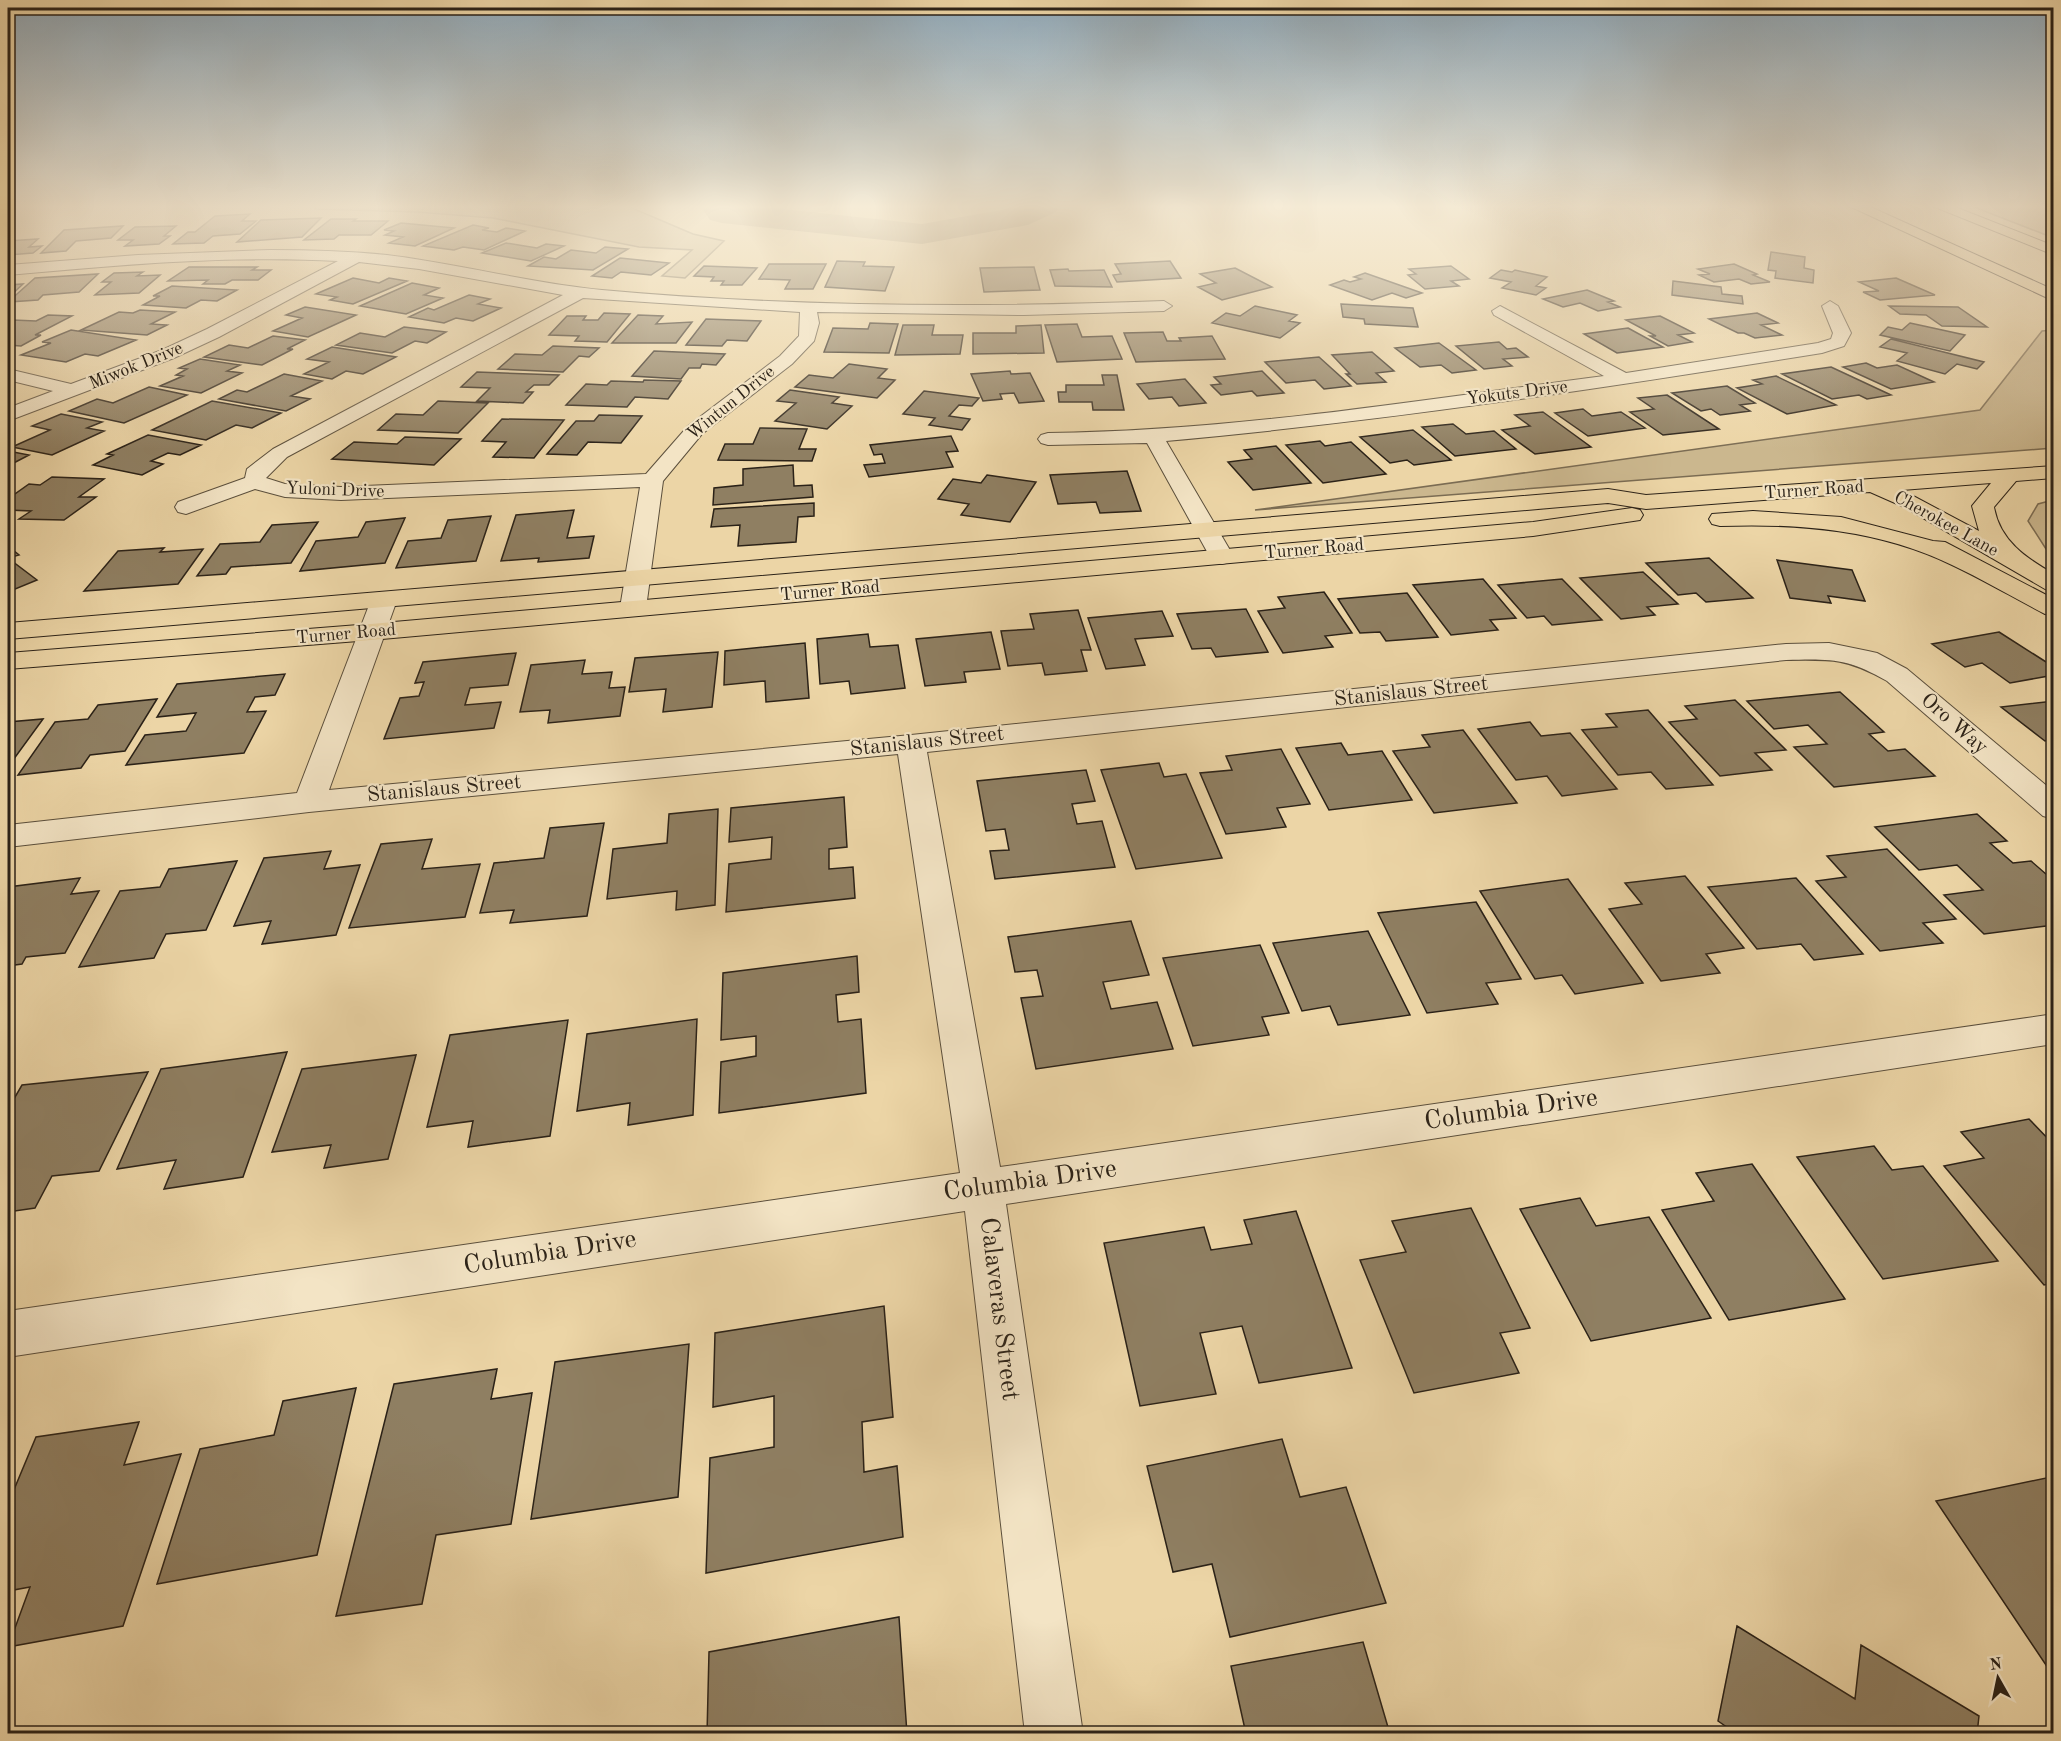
<svg xmlns="http://www.w3.org/2000/svg" width="2061" height="1741" font-family="'Old Standard TT',serif">
<rect width="100%" height="100%" fill="#ecd5a6"/>
<filter id="stains"><feTurbulence type="fractalNoise" baseFrequency=".00333" numOctaves="4"/><feColorMatrix values="0 0 0 0 .2 0 0 0 0 .09 0 0 0 0 .02 0 0 0 .5 -.17"/></filter>
<radialGradient id="worn" r=".72"><stop offset=".6" stop-color="#630" stop-opacity="0"/><stop offset="1" stop-color="#630" stop-opacity=".3"/></radialGradient>
<path fill="#cbb78e" stroke="#7b6c53" stroke-width="1.5" d="M316 205H625L693 234 724 241 685 278 662 276 692 250 639 247 493 218 417 212 315 209Z
M1969 205H2053V238L2046 235Z
M2053 330V448L1255 510 1980 410 2042 331Z
M2053 500H2054L2053 554 2046 549 2028 521 2038 504Z"/>
<g fill="none" stroke-linecap="round" stroke-linejoin="round">
<path fill="#aa9876" fill-rule="evenodd" d="M700 205H746L922 224 1007 209 1016 205H1060L1056 212 1028 225 922 244 722 223 710 220Z"/>
</g>
<path fill="#8f7f62" stroke="#2b2218" stroke-width="1.5" d="M250 214 242 221H256L240 234 213 236 204 243 173 244 188 232H195L215 216Z
M321 218 302 237 237 242 261 220Z
M331 219H356L353 221H388L371 235H339L334 239 304 240Z
M401 223 454 228 415 246 389 243 403 237 385 235 394 231 384 230Z
M473 225 489 228 482 230 497 232 506 228 525 231 484 250 463 247 454 250 423 246Z
M123 226 111 238 76 241 66 251 41 253 64 230Z
M176 226 164 236H170L159 244 125 246 133 240H118L135 227Z
M38 239 29 247 42 246 33 253 8 255V241Z
M506 243 537 248 546 244 564 246 531 261 482 253Z
M605 247 628 249 593 270 528 266 544 257 556 259 571 250 596 253Z
M1771 252 1805 257 1804 268 1814 270 1813 283 1775 278 1776 271 1768 270Z
M620 258 669 263 651 275 621 272 612 278 592 276Z
M837 261 865 262 863 266 894 267 885 291 825 287Z
M1170 261 1181 278 1117 282 1113 275 1121 274 1115 264Z
M769 264H826L813 289H785L790 280 759 279Z
M1734 264 1757 274 1753 275 1770 282 1751 284 1739 279 1714 282 1699 275 1710 274 1698 269Z
M704 266 757 268 742 285H721L724 281H711L714 277 694 276Z
M1451 266 1469 279 1451 281 1459 286 1425 289 1408 275 1416 274 1409 269Z
M189 267H257L252 270H271L258 280H232L225 284H203L208 280 168 281Z
M1034 267 1040 290 984 292 980 268Z
M1235 268 1272 287 1222 300 1198 287 1216 283 1200 274Z
M1068 269 1069 271 1104 270 1112 287 1055 286 1050 270Z
M1501 270 1512 272 1515 270 1547 277 1536 286 1546 288 1536 295 1502 288 1511 282 1490 278Z
M143 272 137 276 160 275 139 293 95 295 111 282H102L114 273Z
M1365 273 1422 293 1406 298 1392 293 1372 300 1330 285 1344 280 1350 282 1361 279 1354 277Z
M98 274 79 292 43 295 38 300 8 302 35 278Z
M353 278 379 283 389 278 407 281 353 304 330 300 337 297 316 294Z
M1896 278 1935 295 1880 300 1863 292 1879 291 1859 282Z
M1673 281 1721 287 1722 294 1742 296 1743 304 1672 295Z
M412 283 439 288 424 295 443 298 406 314 360 306Z
M23 284 8 298V285Z
M172 286 237 290 217 301 201 300 186 308 143 305 160 296H153Z
M1587 290 1614 301 1608 302 1620 307 1598 311 1580 303 1563 307 1543 299Z
M469 295 490 299 478 304 501 308 473 321 456 318 444 323 409 317 428 308 434 310Z
M1341 304 1413 308 1418 327 1365 324 1364 319 1343 317Z
M1255 306 1297 315 1289 321 1300 323 1280 338 1212 323 1226 313 1240 316Z
M1889 306 1958 307 1987 327 1942 326 1926 315 1900 314Z
M305 307 356 315 308 337 273 331 302 318 286 315Z
M140 310 175 312 151 324 167 325 147 335 81 330 119 312 133 313Z
M604 313 630 314 607 342 575 341 579 336 549 335 567 316H586L583 320H598Z
M1757 313 1778 323 1761 325 1782 335 1755 338 1744 333H1738L1709 319Z
M48 315 72 316 35 335H41L21 346 8 345V323L13 320 36 321Z
M638 315 663 316 656 324 692 322 676 343H612Z
M1660 316 1694 333 1678 335 1692 342 1668 346 1650 336H1656L1626 320Z
M706 319 761 321 747 341 727 340 722 346 686 345Z
M870 323 898 324 889 353 824 352 833 328 868 329Z
M1910 323 1965 335 1950 351 1880 335 1888 327 1902 330Z
M1077 324 1082 337 1112 336 1122 359 1057 362 1045 325Z
M903 325H934L932 335H963L960 354 895 355Z
M1041 325 1044 353 973 354V333H1016V326Z
M404 327 446 332 427 343 415 341 392 353 336 345 360 333 385 337Z
M1628 328 1663 347 1617 353 1584 334Z
M71 330 136 340 98 356 85 354 66 362 21 355 51 343 42 342Z
M1163 332 1167 341H1181L1179 338 1212 336 1225 359 1136 362 1124 333Z
M273 336 305 340 287 349H293L262 365 204 357 229 345 248 348Z
M1891 339 1984 362 1977 369 1957 364 1945 374 1897 361 1907 353 1880 347Z
M1499 342 1507 349 1516 348 1528 357 1503 359 1512 366 1484 369 1456 346Z
M1439 343 1476 370 1452 373 1441 365 1420 367 1395 348Z
M553 346 599 348 589 357 579 356 563 372 498 369 515 354 542 355Z
M332 347 396 357 363 374 346 371 332 379 304 374 329 362 307 359Z
M654 351 725 354 716 365 702 364 700 368H689L681 379 632 376Z
M1372 352 1394 371 1376 373 1386 382 1357 384 1346 374H1350L1332 355Z
M1319 357 1351 386 1324 389 1315 380 1286 383 1265 362Z
M200 359 240 365 227 371 242 373 201 393 160 386 183 376 176 375 187 369 179 368Z
M1866 363 1877 368 1897 365 1934 382 1891 389 1843 367Z
M849 364 887 369 878 378 895 380 877 398 795 387 809 375 833 378Z
M1831 367 1891 395 1867 399 1859 395 1832 399 1782 374Z
M1010 371 1011 374 1030 373 1044 401 1019 403 1014 393 1000 394 1002 399 983 401 971 374Z
M1262 371 1284 393 1257 396 1252 391 1221 395 1211 385 1221 384 1214 377Z
M477 372 559 375 549 385H534L526 392H533L523 403 477 401 490 388 461 387Z
M284 374 322 381 291 396 310 399 286 411 219 399 237 390 247 392Z
M1102 375H1117L1124 410H1093L1092 402H1059L1058 392H1066V385H1104Z
M1776 376 1836 405 1787 414 1737 388 1762 384 1753 380Z
M1185 379 1206 403 1179 406 1172 397 1149 399 1137 384Z
M644 380 681 381 668 399 635 397 627 407 566 405 586 384 607 385 611 381 643 382Z
M1727 386 1755 403 1740 405 1750 411 1720 415 1711 409 1701 411 1672 393Z
M149 387 187 395 124 423 69 411 97 399 113 403Z
M790 390 839 397 832 403 852 406 827 429 775 421 796 403 777 401Z
M924 391 979 398 972 406 959 405 949 416 970 419 962 430 929 425 935 418 903 414Z
M1667 395 1719 429 1663 435 1630 412 1654 409 1638 398Z
M212 401 281 413 252 428 236 425 206 440 152 430Z
M438 401 488 403 458 433 378 430 396 414 423 415Z
M1583 409 1592 416 1621 412 1645 428 1588 436 1555 413Z
M1543 412 1591 447 1535 454 1502 430 1530 426 1515 415Z
M61 414 102 422 87 428 104 431 52 455 12 447 50 430 32 426Z
M599 415 642 416 621 443 588 442 577 455 547 454 576 421H594Z
M502 419 564 420 534 458 493 457 506 442 482 441Z
M1453 424 1466 434 1494 431 1516 449 1455 456 1422 427Z
M760 428 807 429 799 449H816L812 461 718 460 725 444H753Z
M1413 430 1451 460 1414 465 1407 460 1390 463 1360 437Z
M148 435 201 445 180 455 168 453 151 461 163 464 142 475 93 465 113 455 107 454Z
M951 436 958 451 946 452 953 467 869 477 864 465 885 463 882 454 874 455 870 445Z
M405 437 461 439 434 465 332 459 354 442 397 444Z
M1320 441 1325 446 1351 442 1386 474 1323 483 1286 445Z
M1276 446 1311 483 1253 490 1228 462 1252 459 1244 450Z
M8 451 29 455 8 466Z
M793 465 794 486 812 485 813 497 713 505 714 488 743 485V469Z
M1127 471 1141 511 1100 513 1096 502 1058 504 1050 475Z
M987 475 1036 482 1010 522 961 515 969 504 938 499 953 479 981 483Z
M52 477 104 479 79 497H96L64 520 19 519 31 511 8 510V499L29 484 40 485Z
M814 503V516L798 517 796 542 738 546 740 525 711 527 714 509Z
M574 510 567 538 594 536 589 558 538 562 539 558 501 561 516 515Z
M491 516 476 561 396 568 408 541 441 538 448 520Z
M405 518 385 563 300 571 316 541 358 537 366 522Z
M318 522 291 563 231 567 226 574 197 576 220 544 260 542 272 525Z
M8 546 19 555 8 558 37 580 8 592Z
M164 548 160 552 203 549 178 584 84 591 118 551Z
M1709 558 1753 598 1706 602 1696 593 1678 595 1646 563Z
M1777 560 1852 570 1865 601 1828 596 1831 603 1790 598Z
M1643 572 1678 604 1647 607 1655 615 1621 619 1580 578Z
M1483 579 1516 618 1490 620 1498 630 1451 635 1413 585Z
M1562 579 1602 620 1552 625 1544 616 1527 618 1498 585Z
M1324 592 1352 633 1325 636 1333 647 1283 653 1258 611 1285 608 1278 597Z
M1407 593 1438 637 1386 641 1380 632 1360 633 1338 599Z
M1246 609 1268 652 1216 657 1211 648 1192 649 1177 614Z
M1078 610 1091 650H1081L1087 671 1045 675 1042 663 1008 666 1001 631 1034 629 1030 614Z
M1162 611 1173 636 1135 639 1145 665 1106 669 1088 618Z
M991 632 1000 669 964 672 966 682 925 686 916 639Z
M1999 632 2054 667V675L2010 683 1982 663 1965 667 1932 644Z
M868 634 870 647 898 645 905 688 851 694 849 681 820 684 817 639Z
M805 643 809 698 766 702 765 681 724 685 725 651Z
M718 652 712 707 663 712 666 689 629 692 635 658Z
M516 653 508 685 470 688 465 705 501 702 494 728 384 739 400 698 419 696 424 682 415 683 423 662Z
M585 660 582 674 612 672 609 688 625 687 620 716 548 723 550 710 520 712 531 665Z
M285 674 275 695 255 697 247 712 266 711 244 753 126 765 145 735 186 731 196 713 157 717 177 684Z
M1840 692 1884 732 1869 734 1888 751 1905 749 1935 776 1834 787 1794 747 1827 744 1808 725 1774 729 1747 701Z
M157 699 125 751 90 755 81 768 18 775 55 722 88 719 98 705Z
M1735 700 1786 750 1755 753 1772 770 1720 776 1669 722 1697 719 1685 706Z
M2054 701V739L2045 741 2001 707Z
M1648 710 1713 785 1666 789 1651 772 1618 775 1582 730 1617 727 1606 714Z
M43 719 8 767V722Z
M1530 722 1541 736 1570 733 1617 789 1562 796 1547 776 1516 780 1478 729Z
M1463 730 1517 803 1434 813 1393 751 1430 747 1422 735Z
M1341 743 1348 755 1382 751 1412 800 1329 810 1296 748Z
M1281 749 1310 804 1277 808 1286 827 1226 834 1200 773 1232 770 1226 756Z
M1159 763 1164 777 1186 774 1222 858 1136 869 1101 770Z
M1086 770 1095 801 1072 804 1077 824 1102 821 1115 867 995 879 990 851 1009 850 1005 829 986 831 977 781Z
M844 797 847 847 829 849V869L853 867 855 898 726 912 729 864 771 859 772 837 729 842 731 808Z
M718 809 715 905 676 910 677 891 607 899 613 849 667 843 669 814Z
M1977 814 2007 841 1990 843 2013 863 2031 861 2054 881V925L1984 934 1944 895 1983 890 1957 865 1919 870 1875 827Z
M604 823 587 916 510 923 514 910 480 913 494 863 544 858 550 828Z
M432 839 422 869 480 864 465 917 349 928 381 844Z
M1887 849 1956 919 1923 923 1943 943 1880 951 1816 881 1846 877 1827 856Z
M331 851 324 869 360 865 336 935 262 944 271 921 234 926 264 858Z
M237 861 206 930 166 934 154 958 79 967 120 891 160 887 169 869Z
M1685 876 1744 948 1706 954 1720 973 1661 981 1609 909 1642 904 1625 883Z
M80 878 71 894 99 891 65 953 26 957 22 964 8 966V887Z
M1796 878 1863 954 1814 960 1801 944 1757 949 1708 887Z
M1568 879 1643 983 1575 994 1562 975 1535 979 1480 891Z
M1476 902 1521 979 1486 983 1498 1004 1427 1013 1378 913Z
M1131 921 1149 975 1103 982 1111 1009 1157 1002 1173 1049 1036 1069 1021 998 1043 996 1037 970 1015 972 1008 937Z
M1368 931 1410 1015 1338 1025 1330 1006 1302 1011 1273 943Z
M1260 945 1289 1013 1262 1017 1269 1035 1193 1046 1163 958Z
M857 956 859 992 836 995 838 1022 861 1019 866 1093 719 1113 721 1062 756 1056V1036L721 1040 723 973Z
M697 1019 693 1115 628 1125 630 1103 577 1111 587 1034Z
M568 1020 550 1136 468 1147 473 1121 427 1127 450 1035Z
M287 1052 243 1177 164 1189 176 1160 117 1169 161 1069Z
M416 1055 388 1159 324 1168 331 1145 272 1152 302 1069Z
M148 1072 99 1171 52 1176 35 1208 8 1212V1109L22 1085Z
M2029 1119 2054 1145V1283L2044 1285 1944 1166 1984 1158 1961 1132Z
M1874 1146 1892 1170 1923 1166 1998 1261 1883 1279 1797 1157Z
M1752 1164 1845 1299 1729 1320 1662 1210 1714 1201 1696 1173Z
M1580 1198 1596 1226 1649 1217 1711 1318 1591 1341 1520 1209Z
M1471 1208 1530 1328 1500 1333 1519 1373 1414 1393 1360 1260 1406 1252 1392 1221Z
M1296 1211 1352 1368 1259 1383 1242 1326 1200 1333 1216 1394 1140 1406 1104 1243 1204 1227 1211 1250 1252 1244 1244 1220Z
M884 1306 893 1417 862 1422 864 1472 897 1466 903 1537 706 1573 710 1458 774 1447V1396L713 1407 715 1333Z
M689 1344 678 1497 531 1519 555 1362Z
M497 1369 491 1399 532 1393 511 1524 436 1535 422 1604 336 1616 394 1384Z
M356 1388 317 1555 157 1584 200 1449 274 1435 283 1401Z
M139 1422 124 1465 181 1454 123 1626 8 1647 30 1587 8 1591V1504L36 1437Z
M1282 1439 1300 1497 1346 1487 1386 1603 1230 1637 1212 1564 1173 1572 1147 1466Z
M2051 1477 2054 1481V1677L1936 1501Z
M899 1617 907 1734H707L709 1652Z
M1737 1626 1855 1699 1861 1645 1979 1716 1977 1734H1737L1718 1721Z
M1363 1642 1390 1734H1246L1231 1666Z"/>
<g fill="none" stroke-linecap="round" stroke-linejoin="round">
<g stroke="#5b4f3c" stroke-width="2">
<path id="minor" d="M270 250C309 250 348 251 387 255 460 264 530 283 602 290 789 307 977 308 1164 301L1172 306 1164 311 1024 315 817 312 819 323 814 341 792 364 702 434 663 481 646 608 642 613 633 616 624 613 620 608 640 487 341 500 285 497 255 489 186 514 178 512 175 507 178 502 245 478 247 469 273 449 563 295 419 269 359 262 219 337 174 358 8 421V408L53 391 8 380V369L71 384 162 350 207 329 338 261C228 255 118 265 8 275V265L138 255ZM583 298 800 312 799 336 780 356 688 426 646 474 341 487 285 484 266 478 287 457Z
M1830 301 1838 306 1851 333 1844 346 1822 353C1604 388 1386 421 1166 441L1234 557 1230 562 1222 564 1214 562 1210 557 1147 443 1048 445 1041 443 1038 439 1041 435 1048 433C1234 431 1419 400 1604 376L1494 315 1492 311 1500 306 1626 373 1818 343 1831 339 1833 333 1822 306Z
M384 592 393 595 397 600 329 790 911 735 1786 644 1829 643 1868 651 1877 653 1907 669 2054 792V819L2043 816 1887 681C1847 658 1831 659 1786 660L927 752 1000 1167 2054 1014V1044L1006 1204 1083 1734H1025L965 1211 8 1357V1311L960 1173 898 754 309 812 8 847V825L297 793 371 600 375 595Z"/>
</g>
<g stroke="#2b2218" stroke-width="2">
<path id="major" d="M2054 466V478L2016 481 1994 507C2000 541 2026 558 2054 574V591L2045 589 1904 507 1870 492 1646 509 1608 503 8 639V623L1608 489 1646 495ZM1991 483 1972 506 1979 531 1902 490Z
M1632 508 1640 510 1643 515 1640 520 1533 536 371 640 8 669V653L371 624 1533 522Z
M1753 511 1841 517 1933 541 1945 542 2054 599V616L2045 614C2014 598 1984 580 1952 565 1880 530 1799 523 1720 526L1712 524 1709 519 1712 514Z"/>
</g>
<g stroke="#2b2218" stroke-width="2">
<path id="highway" d="M1847 205H1866L2054 290V301Z
M1930 205H1950L2054 246V255Z"/>
</g>
<use href="#minor" fill="#f3e4c5" fill-rule="evenodd"/>
<use href="#major" fill="#ecd5a6" fill-rule="evenodd"/>
<use href="#highway" fill="#ecd5a6" fill-rule="evenodd"/>
</g>
<linearGradient id="sky" x2="0" y2="1"><stop stop-color="#8fa9ba"/><stop offset="0.46" stop-color="#f6ecd7"/><stop offset="1" stop-color="#f6ecd7" stop-opacity="0"/></linearGradient>
<rect width="2061" height="449" fill="url(#sky)"/>
<g text-anchor="middle" dominant-baseline="central" stroke-width="4.5" stroke-linejoin="round" paint-order="stroke">
<g font-size="18" fill="#2b2218" stroke="#f3e4c5">
<text transform="translate(136 366) rotate(-22)">Miwok Drive</text>
<text transform="translate(1517 393) rotate(-7)">Yokuts Drive</text>
<text transform="translate(731 403) rotate(-39)">Wintun Drive</text>
<text transform="translate(335 490) rotate(2)">Yuloni Drive</text>
<text transform="translate(1814 490) rotate(-4)">Turner Road</text>
<text transform="translate(1946 524) rotate(29)">Cherokee Lane</text>
<text transform="translate(1314 549) rotate(-5)">Turner Road</text>
<text transform="translate(830 591) rotate(-5)">Turner Road</text>
<text transform="translate(346 634) rotate(-5)">Turner Road</text>
</g>
<g font-size="21" fill="#2b2218" stroke="#f3e4c5">
<text transform="translate(1411 692) rotate(-6)">Stanislaus Street</text>
<text transform="translate(1954 724) rotate(41)">Oro Way</text>
<text transform="translate(927 742) rotate(-6)">Stanislaus Street</text>
<text transform="translate(444 789) rotate(-5)">Stanislaus Street</text>
</g>
<g font-size="26" fill="#2b2218" stroke="#f3e4c5">
<text transform="translate(1511 1110) rotate(-8)">Columbia Drive</text>
<text transform="translate(1030 1181) rotate(-8)">Columbia Drive</text>
<text transform="translate(550 1253) rotate(-9)">Columbia Drive</text>
<text transform="translate(999 1309) rotate(83)">Calaveras Street</text>
</g>
</g>
<rect width="2061" height="1741" fill="none" stroke="#ecd5a6" stroke-width="30"/>
<rect x="9" y="9" width="2043" height="1723" fill="none" stroke="#2b2218" stroke-width="3"/>
<rect x="15" y="15" width="2031" height="1711" fill="none" stroke="#2b2218" stroke-width="1.5"/>
<g transform="translate(1998 1678) rotate(351)" stroke="#f3e4c5" stroke-width="4.5" paint-order="stroke">
<path d="M0-4.5L10 22L0 15L-10 22Z" fill="#2b2218"/>
<text y="-9" font-size="16" font-weight="bold" text-anchor="middle" fill="#2b2218">N</text>
</g>
<rect width="100%" height="100%" filter="url(#stains)"/>
<rect width="100%" height="100%" fill="url(#worn)"/>
</svg>
